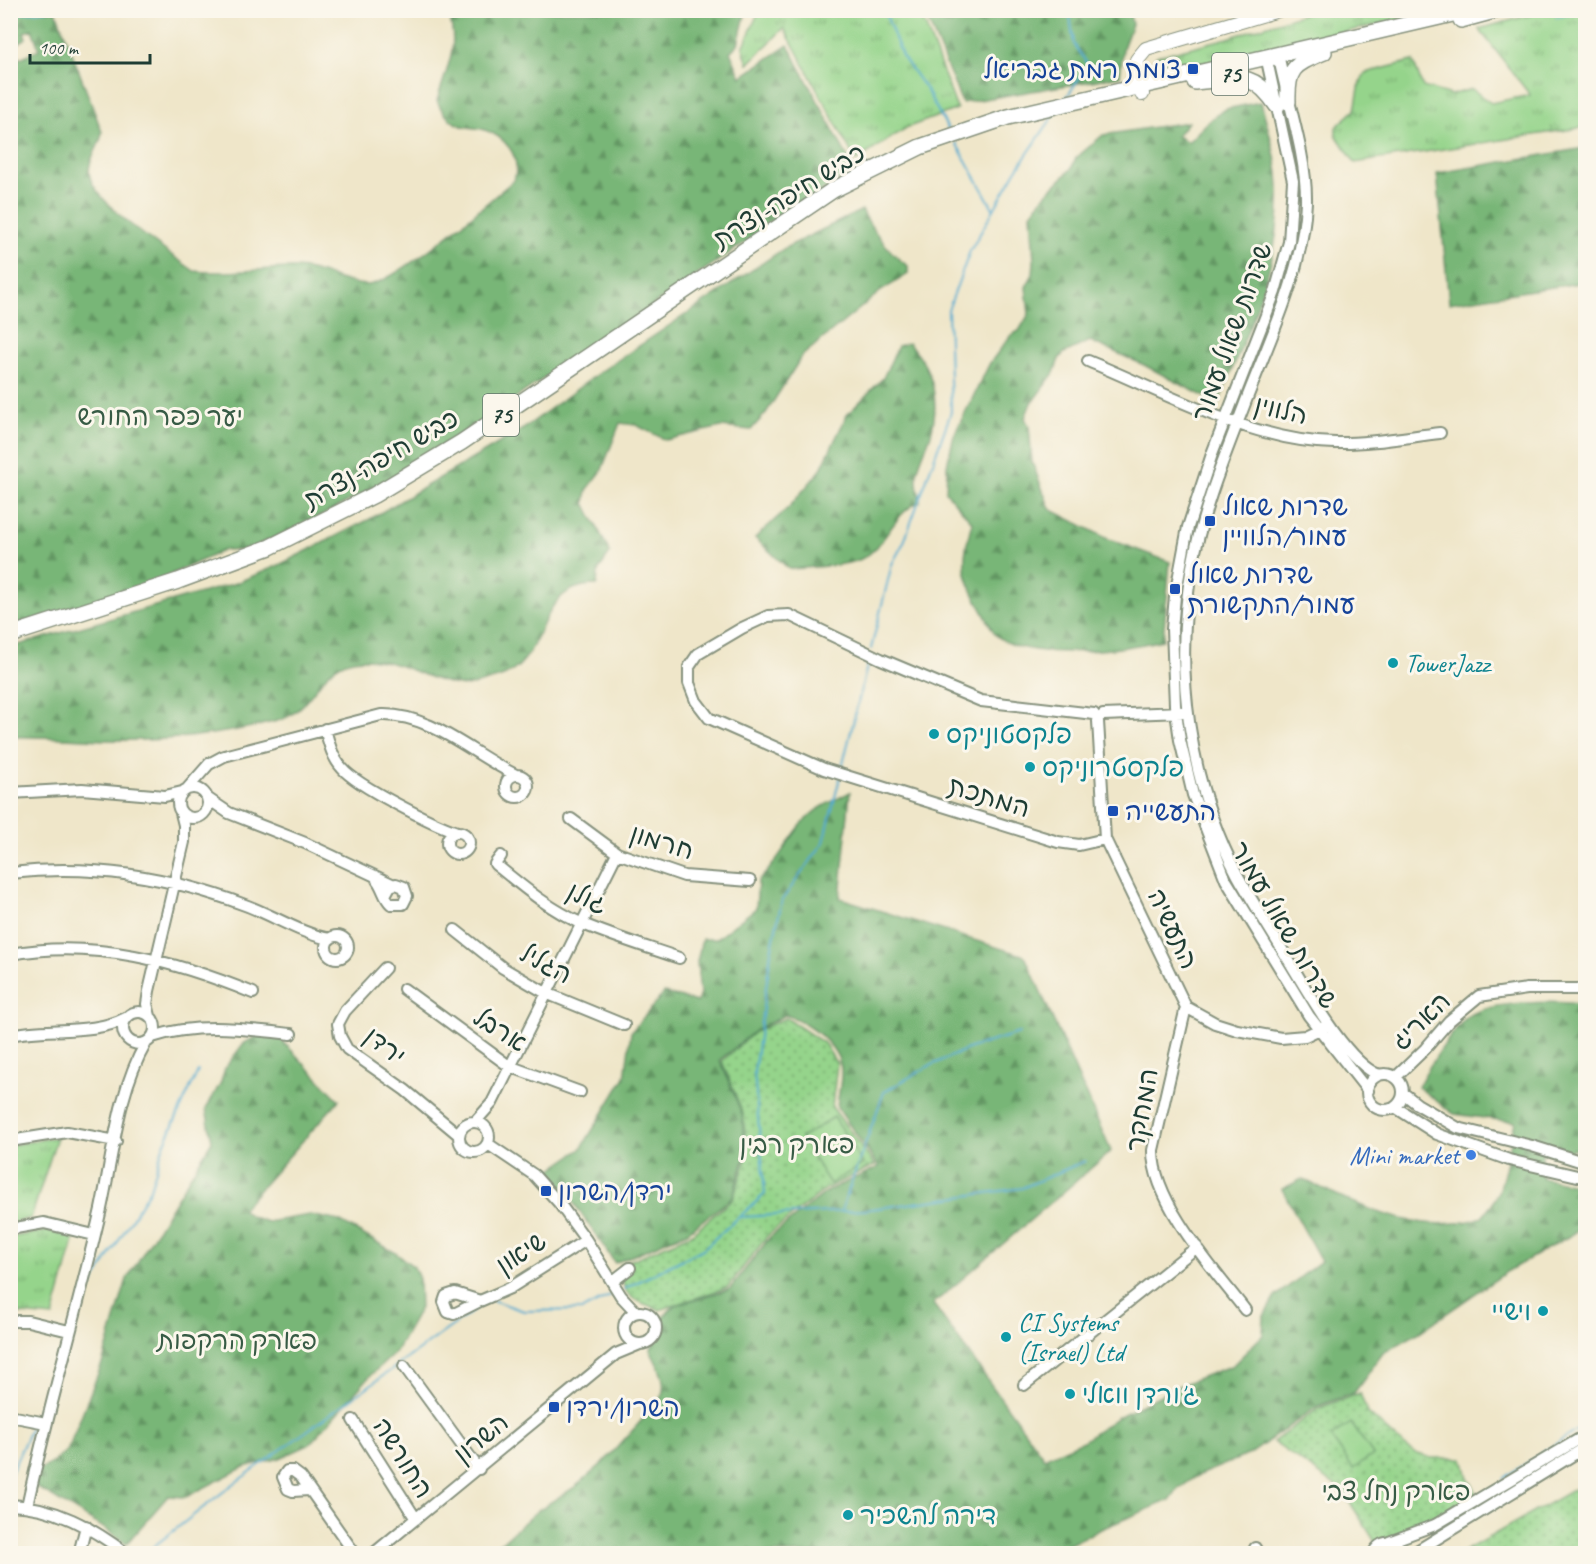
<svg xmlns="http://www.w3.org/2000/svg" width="1596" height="1564" font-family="Caveat,'Playpen Sans Hebrew',sans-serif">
<defs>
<pattern id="grass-tufts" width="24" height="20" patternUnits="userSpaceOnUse" patternTransform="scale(1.5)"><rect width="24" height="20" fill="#95d48b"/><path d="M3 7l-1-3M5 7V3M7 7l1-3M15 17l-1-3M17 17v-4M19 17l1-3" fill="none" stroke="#79ad72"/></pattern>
<pattern id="forest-firs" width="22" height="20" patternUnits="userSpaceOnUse" patternTransform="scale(1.5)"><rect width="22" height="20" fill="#78b677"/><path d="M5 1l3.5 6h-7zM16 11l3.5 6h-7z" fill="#629562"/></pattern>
<pattern id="park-dots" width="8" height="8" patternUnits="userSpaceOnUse" patternTransform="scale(1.5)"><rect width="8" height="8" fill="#95d48b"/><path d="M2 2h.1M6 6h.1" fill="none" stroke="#79ad72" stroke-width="1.8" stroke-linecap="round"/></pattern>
</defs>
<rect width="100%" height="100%" fill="#fbf7ec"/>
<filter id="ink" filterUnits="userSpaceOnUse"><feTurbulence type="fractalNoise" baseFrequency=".0167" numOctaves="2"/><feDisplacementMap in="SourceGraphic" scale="12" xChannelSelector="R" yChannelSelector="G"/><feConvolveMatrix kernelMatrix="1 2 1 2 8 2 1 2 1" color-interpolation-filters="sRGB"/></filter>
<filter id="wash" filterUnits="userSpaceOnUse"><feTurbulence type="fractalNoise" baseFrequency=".008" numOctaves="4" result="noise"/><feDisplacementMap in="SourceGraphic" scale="24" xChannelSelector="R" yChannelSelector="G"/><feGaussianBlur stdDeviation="1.35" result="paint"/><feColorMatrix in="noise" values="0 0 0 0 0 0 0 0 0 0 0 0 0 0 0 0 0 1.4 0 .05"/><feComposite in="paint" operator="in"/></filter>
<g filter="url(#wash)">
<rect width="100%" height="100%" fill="#efe6c9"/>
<path fill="url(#grass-tufts)" stroke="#5a8860" stroke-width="1.5" d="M1549 10 1585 11V127L1355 163 1336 135V127L1355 110 1360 83 1365 73 1413 61 1423 87 1451 95 1472 89 1491 103 1530 95 1479 29Z
M759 11H920L957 109 906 128 856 161 784 28 748 64 743 48Z
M1312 11H1438L1157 74 1150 71 1149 66 1157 56 1228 38Z
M57 1137 31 1218 11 1223V1145Z
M48 1231 71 1237 74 1241 53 1317 11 1313V1237Z"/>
<path fill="url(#forest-firs)" stroke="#4c7a56" stroke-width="1.5" fill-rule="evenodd" d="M10 11H56L102 132C101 146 89 156 89 171 89 202 170 253 194 271 228 275 261 268 295 268 319 268 342 284 366 285 394 286 489 201 514 180 522 156 505 136 482 129 473 127 463 128 455 123 446 117 441 110 437 101 447 65 460 49 448 11H746L738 44 730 52 741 77 788 45 854 169 475 425 392 478 304 525 243 551 224 550 144 587 11 626ZM32 29 39 49 19 59 13 47 26 38 24 32Z
M924 11H1129L1132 24 1123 48 1120 76 962 103Z
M1261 102C1267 126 1275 150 1278 174 1287 255 1247 331 1218 404L1144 365 1090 341 1064 353 1059 359 1054 373 1030 405 1025 418 1029 426 1032 462 1050 509 1106 538 1170 562 1163 640C1124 649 1029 663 997 636 991 630 986 616 981 608 960 571 962 562 972 522L946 492 947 465 954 435 990 363 1011 335 1019 331 1029 314 1026 287 1033 274 1034 261 1031 214 1045 195 1071 169 1076 158 1103 135 1188 122 1177 136 1188 142 1212 118 1226 109Z
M1585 148V282L1449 303 1437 173Z
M862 210C870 227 892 256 908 266V274L881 291 802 356 766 413 751 430 721 427 666 440 636 425 620 423 601 472 587 490 585 503 610 553 598 571 597 585C531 584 552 661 498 678 485 681 471 688 458 685 425 680 397 658 362 659 317 660 317 710 277 721 227 735 159 742 106 740 74 739 43 736 11 737V647L236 583 277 566 370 519 523 429 600 372 785 248Z
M908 343C934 369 940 399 931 434 927 447 919 461 917 474 916 483 919 494 920 502 893 511 886 549 859 560 841 567 809 567 789 569L755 538 789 507 820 471 847 415 883 378 898 346Z
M850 792 840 898 1025 956 1111 1151 933 1304 1044 1458 1083 1441 1118 1417 1176 1387 1233 1365 1263 1335 1264 1316 1275 1297 1321 1261 1282 1189 1302 1179C1351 1201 1400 1229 1455 1223 1463 1222 1475 1222 1482 1216 1505 1195 1508 1151 1515 1122L1454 1114 1418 1087C1425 1072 1457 1023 1470 1015 1494 1001 1558 1000 1585 1005V1153L1572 1149 1569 1154 1542 1153V1178L1585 1187V1227L1508 1271 1418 1333 1383 1353 1354 1393 1318 1406 1250 1454 1199 1475 1178 1489 1170 1500 1101 1529 1051 1553 488 1554 538 1510 575 1487 603 1463 659 1401C670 1383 658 1367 650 1350L660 1333V1320L675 1305 730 1289 770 1237 829 1190 879 1167 837 1107C838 1095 842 1081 841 1069 839 1045 806 1020 785 1015L756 1030 720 1060 742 1114 745 1157 732 1198 687 1232 615 1263 551 1170 581 1149 625 1077 631 1032 664 993 697 1002 700 994 697 962 702 939H716L756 908 758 881C781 861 792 828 817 810 827 803 840 798 850 792Z
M270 1028 339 1100 242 1209 250 1216 267 1222 310 1215 339 1221 394 1252 414 1267 419 1279 420 1308 395 1353 370 1376 309 1445 280 1458 244 1467 186 1497 168 1496 126 1544 112 1533 36 1487 33 1473 54 1462 68 1449 103 1361 127 1279 212 1141 206 1109 221 1082 225 1068 243 1044Z"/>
<path fill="url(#park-dots)" stroke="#5a8860" stroke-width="1.5" d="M786 1018 824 1043 837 1064 832 1107 875 1165 827 1188 768 1235 728 1287 660 1310C630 1298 623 1299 620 1265L690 1235 733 1199 747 1157 743 1114 722 1061 756 1031Z
M1360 1393 1367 1412 1401 1443 1415 1453 1431 1458H1463L1468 1478 1479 1496 1442 1519 1376 1543 1342 1490 1273 1442 1319 1408Z
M1585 1483V1553H1461Z"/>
<path fill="#95d48b" stroke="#5a8860" stroke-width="1.5" d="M834 1117 863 1164 830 1184 801 1138Z
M1351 1423 1373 1455 1353 1469 1331 1437Z"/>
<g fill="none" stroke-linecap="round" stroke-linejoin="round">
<path stroke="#53abd0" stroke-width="2" d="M884 10 902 56 927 91 948 129
M10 14 48 10
M1556 17 1586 11
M1066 98 1088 65 1074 44 1069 10
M956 143 994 210
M871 649 892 564 904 542 951 412 948 310 970 251 1016 171 1056 112
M841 772 869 658
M841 1211 884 1092 927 1067 970 1048 1019 1033
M741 1217 864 1210 1022 1188 1085 1161
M624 1289 703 1249 765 1194 754 1072 771 952 782 900 824 842 840 777
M492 1300 524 1311 582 1310 612 1295
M83 1305 90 1288 150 1189 163 1147 198 1071
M35 1418 55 1371
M10 1475 33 1423
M1503 1479 1586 1424
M1403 1545 1413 1538
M144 1554 232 1485 477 1308
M1390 1554 1396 1550"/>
</g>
</g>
<g filter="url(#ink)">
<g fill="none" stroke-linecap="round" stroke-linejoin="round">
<g stroke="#87927e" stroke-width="14">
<path id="minor" d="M1088 361C1164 392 1252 442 1335 443 1369 444 1406 437 1440 433
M1094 714 981 701 881 659 789 615 768 616 742 628 698 654 689 667V683L696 701 709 718 824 769 1058 842 1079 845 1105 839
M1103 715 1182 712
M1098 721 1105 839 1186 1007 1215 1023 1237 1030 1281 1038 1305 1036 1324 1027
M325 729C329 743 332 757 342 768 357 786 433 824 457 832
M506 786a11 11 0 1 1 22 0a11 11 0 1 1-22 0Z
M178 803a15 15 0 1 1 30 0a15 15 0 1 1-30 0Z
M187 789 209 764 224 756 381 715C431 713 473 755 516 775
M10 793 82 789 165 796 182 792
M207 798 229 813 305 843 392 884
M571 819 617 853 684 876 750 881
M447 843a11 11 0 1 1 22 0a11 11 0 1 1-22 0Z
M501 856 495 864C522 886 550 910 583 924 614 937 647 947 679 958
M10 873C93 864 168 876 245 905 273 915 301 934 330 939
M377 880C383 887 384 898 391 904H403L407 896 404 887 396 884 390 886 385 895
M455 930 503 968 546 993 624 1025
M326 947a11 11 0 1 1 22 0a11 11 0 1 1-22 0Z
M10 954C95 939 175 961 253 993
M385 968 345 1011 338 1024 340 1036 347 1049 405 1090 459 1135
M404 989 509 1066 580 1092
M1186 1007 1153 1150C1152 1201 1214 1270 1245 1310
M123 1028a16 16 0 1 1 32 0a16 16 0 1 1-32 0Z
M150 1016 147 1004 149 991 184 842V825L181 813
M10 1035C47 1027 94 1035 126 1018
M152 1037C197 1022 245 1029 291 1034
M1367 1092a18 18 0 1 1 36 0a18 18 0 1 1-36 0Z
M1396 1077 1425 1049 1449 1021 1479 996 1527 989H1586
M1368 1091 1309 1016 1226 880 1193 795 1180 740 1175 705 1172 629 1175 596 1188 527 1213 451 1275 292 1289 242 1293 181 1268 65 1271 56 1280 63C1289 106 1307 159 1306 202 1303 274 1269 340 1244 406 1224 458 1202 511 1192 567 1173 669 1189 784 1238 876 1252 901 1268 926 1283 951 1303 983 1345 1062 1379 1075
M1403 1093 1417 1104 1458 1128 1532 1146 1586 1163
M1395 1107 1437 1134 1509 1160 1586 1178
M476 1121 492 1103 617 853
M459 1137a15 15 0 1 1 30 0a15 15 0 1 1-30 0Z
M10 1141 67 1132 116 1141
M488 1144 534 1175 559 1203 586 1240 621 1296 636 1312
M10 1229 44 1223 94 1235
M612 1282 630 1268
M455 1293 480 1301 454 1314 448 1312 444 1302 446 1296Z
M480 1301 510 1288 586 1240
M624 1328a16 16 0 1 1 32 0a16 16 0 1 1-32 0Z
M10 1321H28L69 1331
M404 1366 479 1469
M1024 1385 1197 1247
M10 1416 46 1423
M353 1420 416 1519
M309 1490 293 1491 288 1489 283 1477 287 1471H293L301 1477 355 1554
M10 1505C55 1506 92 1528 127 1554
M27 1506C49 1406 78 1309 101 1209 113 1154 118 1091 146 1043
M1389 1542 1435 1525 1586 1435
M1255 1548 1258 1554
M79 1554 86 1526
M373 1554 616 1354 640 1344
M1373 1554C1380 1539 1396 1539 1403 1554
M1412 1554 1586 1447"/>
</g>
<g stroke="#87927e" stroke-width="16">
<path id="major" d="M1142 94 1138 86 1137 60 1146 49 1278 10"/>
</g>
<g stroke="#87927e" stroke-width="18">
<path id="highway" d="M1461 20 1498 10
M1195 82C1236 79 1252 68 1277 106
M1288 102C1287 67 1294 65 1324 52
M10 635 178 581 270 547 374 495 462 442 833 190 920 147 1008 117 1470 10"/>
</g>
<use href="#minor" stroke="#fff" stroke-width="10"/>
<use href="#major" stroke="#fff" stroke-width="14"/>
<use href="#highway" stroke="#fff" stroke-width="15"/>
</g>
</g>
<g fill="#1a4fb4" stroke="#fbf7ec" stroke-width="2">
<rect x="1187" y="63" width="12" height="12" rx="3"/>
<rect x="1204" y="515" width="12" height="12" rx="3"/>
<rect x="1169" y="583" width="12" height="12" rx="3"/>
<rect x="1107" y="805" width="12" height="12" rx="3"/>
<rect x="540" y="1185" width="12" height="12" rx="3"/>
<rect x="548" y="1401" width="12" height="12" rx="3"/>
</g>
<g fill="#0f9aa8" stroke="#fbf7ec" stroke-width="2">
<circle cx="1393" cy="663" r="6"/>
<circle cx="934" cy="734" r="6"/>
<circle cx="1030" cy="767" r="6"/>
<circle cx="1543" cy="1311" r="6"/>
<circle cx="1006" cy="1337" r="6"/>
<circle cx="1070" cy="1394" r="6"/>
<circle cx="848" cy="1515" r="6"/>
</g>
<circle fill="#3f7fe0" stroke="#fbf7ec" stroke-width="2" cx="1471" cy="1155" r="6"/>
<g text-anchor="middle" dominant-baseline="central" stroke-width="6" stroke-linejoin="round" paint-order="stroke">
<g fill="#fbf7ec" stroke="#61756b" stroke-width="1.5">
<rect x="1212" y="53" width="36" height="42" rx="4.5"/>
<rect x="483" y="394" width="36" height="42" rx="4.5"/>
</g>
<g font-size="24" font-weight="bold" fill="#1f3d34">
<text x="1230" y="74">75</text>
<text x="501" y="415">75</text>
</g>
<g font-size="26" fill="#164399" stroke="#fbf7ec" text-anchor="start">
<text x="1181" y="69" text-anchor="end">צומת רמת גבריאל</text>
<text x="1222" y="506">שדרות שאול<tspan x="1222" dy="30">עמור/הלוויין</tspan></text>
<text x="1187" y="574">שדרות שאול<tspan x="1187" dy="30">עמור/התקשורת</tspan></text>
<text x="1125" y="811">התעשייה</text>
<text x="558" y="1191">ירדן/השרון</text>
<text x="566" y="1407">השרון/ירדן</text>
</g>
<g font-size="26" fill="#1f3d34" stroke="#fbf7ec">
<text transform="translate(789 196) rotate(-32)">כביש חיפה-נצרת</text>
<text transform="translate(1232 332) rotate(-70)">שדרות שאול עמור</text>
<text transform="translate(1281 410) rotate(13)">הלווין</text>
<text transform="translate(381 459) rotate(-30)">כביש חיפה-נצרת</text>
<text transform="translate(989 797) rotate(17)">המתכת</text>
<text transform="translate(662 842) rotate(17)">חרמון</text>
<text transform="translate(587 898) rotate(26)">גולן</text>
<text transform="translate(1284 925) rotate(60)">שדרות שאול עמור</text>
<text transform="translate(1173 929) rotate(65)">התעשיה</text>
<text transform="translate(546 964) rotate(28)">הגליל</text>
<text transform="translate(1421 1021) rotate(-44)">האריג</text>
<text transform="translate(500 1030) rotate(33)">ארבל</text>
<text transform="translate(385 1046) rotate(38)">ירדן</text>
<text transform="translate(1142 1110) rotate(-80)">המחקר</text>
<text transform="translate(521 1253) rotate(-33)">שיאון</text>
<text transform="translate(481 1438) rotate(-39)">השרון</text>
<text transform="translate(403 1458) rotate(58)">החורשה</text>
</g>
<g font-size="26" fill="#375b45" stroke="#fbf7ec">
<text x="160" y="416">יער כפר החורש</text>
<text x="797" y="1144">פארק רבין</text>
<text x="237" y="1340">פארק הרקפות</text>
<text x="1396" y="1491">פארק נחל צבי</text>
</g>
<g font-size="26" fill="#0d838f" stroke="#fbf7ec" text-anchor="start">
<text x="1405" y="663">TowerJazz</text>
<text x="946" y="734">פלקסטוניקס</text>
<text x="1042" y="767">פלקסטרוניקס</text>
<text x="1531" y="1311" text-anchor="end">וישיי</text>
<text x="1018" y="1322">CI Systems<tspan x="1018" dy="30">(Israel) Ltd</tspan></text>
<text x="1082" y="1394">ג'ורדן וואלי</text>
<text x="860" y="1515">דירה להשכיר</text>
</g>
<g font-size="26" fill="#366cbe" stroke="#fbf7ec" text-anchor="end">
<text x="1459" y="1155">Mini market</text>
</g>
</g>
<rect width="1596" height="1564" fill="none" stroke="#fbf7ec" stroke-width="36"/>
<path d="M30 54v9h120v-9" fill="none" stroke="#1f3d34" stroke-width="3"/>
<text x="39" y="54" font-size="18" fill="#1f3d34" stroke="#fbf7ec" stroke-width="4.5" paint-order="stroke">100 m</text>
</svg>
